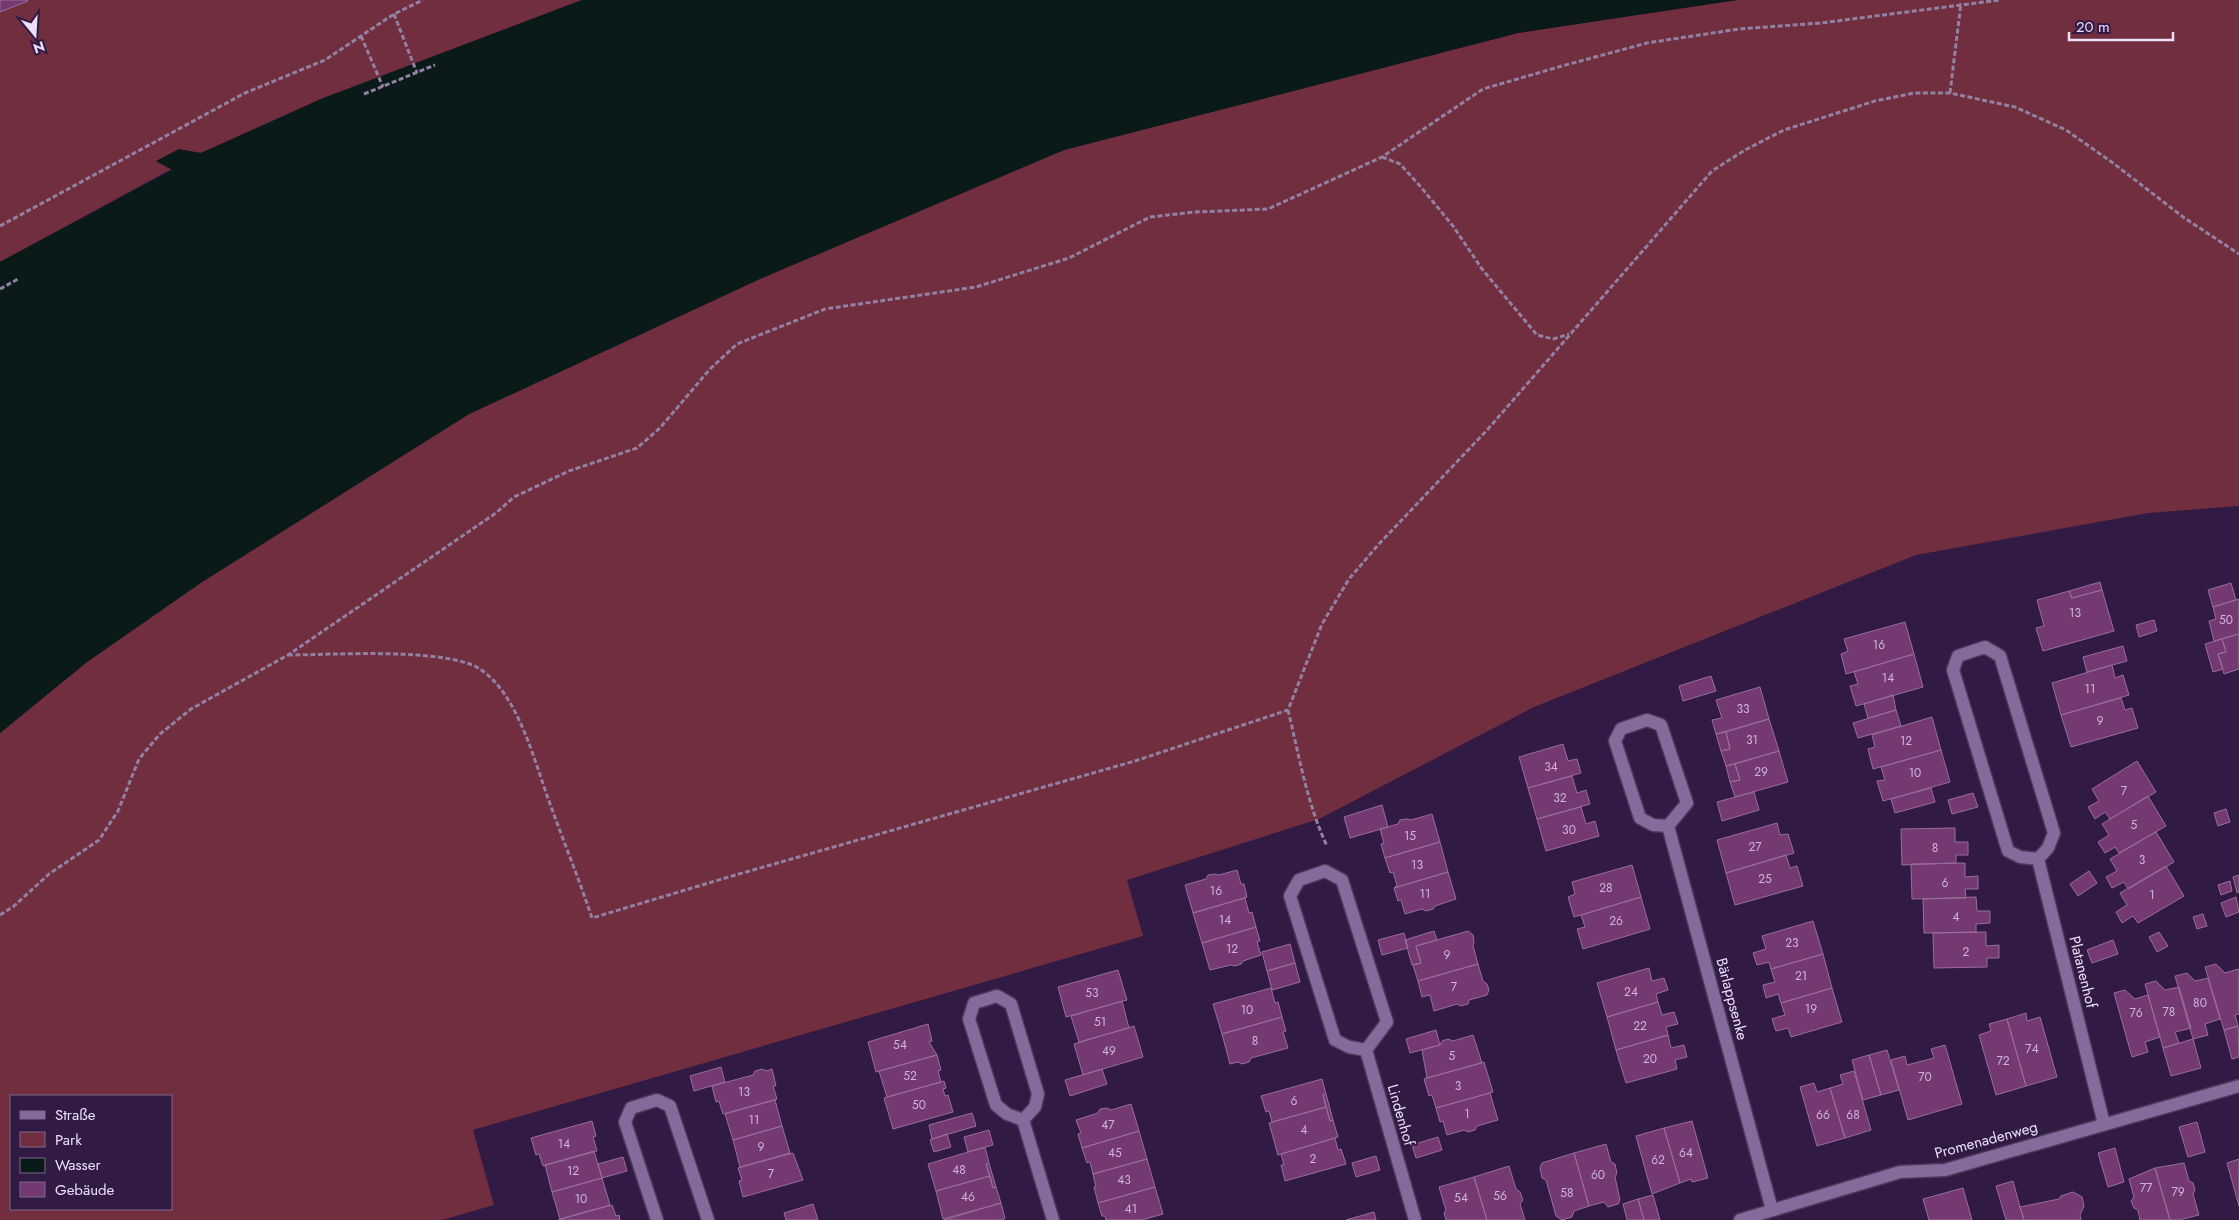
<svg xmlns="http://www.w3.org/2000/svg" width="2239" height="1220" font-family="Jost,sans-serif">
<rect width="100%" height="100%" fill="#311a44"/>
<path fill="#712e3e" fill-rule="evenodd" d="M0 0H582L321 99 201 153 0 262Z
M1737 0H2239V506L2148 513 1916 555 1534 707 1319 819 1127 880 1143 936 473 1130 494 1205 442 1220H0V733L87 662 202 582 469 414 762 278 1064 150 1518 33ZM11 1096H171V1209H11Z"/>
<path fill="#091a18" d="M582 0H1737L1518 33 1064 150 762 278 469 414 202 582 87 662 0 733V262L172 170 156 161 179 149 201 153 321 99Z"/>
<path fill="#743973" stroke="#996f98" d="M0 0H27L28 1 0 12Z
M2100 582 2102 590 2072 598 2069 591Z
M2231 583 2236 600 2213 607 2208 590Z
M2102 590 2114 631 2043 651 2036 628 2044 626 2037 600 2069 591 2072 598Z
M2239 599V634L2214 641 2209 621 2216 619 2213 607Z
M2154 620 2157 631 2139 637 2136 625Z
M1905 622 1914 654 1846 674 1841 654 1848 651 1844 639Z
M2239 634V669L2224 674 2218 654 2226 652 2222 639Z
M2222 639 2226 652 2218 654 2223 669 2213 672 2205 644Z
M2123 646 2127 661 2087 672 2083 657Z
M1914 654 1923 687 1856 706 1850 686 1858 684 1854 672Z
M2112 665 2115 678 2123 675 2129 695 2061 715 2052 683Z
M1711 676 1716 691 1683 701 1679 686Z
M1760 687 1769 719 1716 734 1712 720 1722 718 1716 700Z
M1893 695 1896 710 1868 718 1864 704Z
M2121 698 2125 710 2132 708 2138 728 2071 747 2061 715Z
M1896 710 1901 726 1858 738 1853 723Z
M1932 717 1941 750 1873 769 1868 749 1875 747 1872 735Z
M1769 719 1779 751 1726 766 1721 751 1730 749 1726 732Z
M1726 732 1730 749 1721 751 1716 734Z
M1563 744 1568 761 1577 759 1581 773 1528 788 1519 757Z
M1941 750 1950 782 1883 801 1877 781 1885 780 1881 767Z
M1779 751 1788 782 1735 797 1730 782 1740 780 1735 764Z
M2137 761 2156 792 2110 819 2105 812 2095 819 2088 807 2099 801 2092 789Z
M1735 764 1740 780 1730 782 1726 766Z
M1572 776 1577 793 1586 790 1590 804 1537 819 1528 788Z
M1931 788 1935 802 1895 813 1891 799Z
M1754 792 1759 810 1722 821 1717 802Z
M1973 793 1978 807 1952 814 1948 800Z
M2148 796 2166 826 2119 853 2115 847 2105 853 2098 842 2109 835 2102 824Z
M1382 805 1388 827 1350 838 1344 817Z
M1581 807 1586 824 1595 821 1599 836 1546 851 1537 819Z
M2226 809 2230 822 2218 826 2214 813Z
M1432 814 1440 842 1385 858 1381 844 1384 843 1380 829 1398 824 1400 820 1407 819 1411 820Z
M1777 823 1780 835 1788 834 1794 853 1726 873 1717 840Z
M1955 828V842H1968V855H1956V863L1902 865 1901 829Z
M2156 832 2174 862 2128 889 2124 882 2112 888 2106 877 2117 871 2110 859Z
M1440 842 1448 872 1394 888 1397 885 1393 872 1390 873 1385 858Z
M1786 855 1790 868 1797 866 1803 886 1735 905 1726 873Z
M1965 863V877L1978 876V889H1965L1966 898 1912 899 1911 864Z
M1632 865 1641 897 1574 917 1568 897 1575 894 1572 882Z
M2166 866 2184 896 2138 923 2133 916 2122 923 2116 912 2127 905 2120 893Z
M1237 870 1241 884H1244L1247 897 1193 913 1185 885 1206 879 1208 875 1215 874 1219 875Z
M2089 871 2097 883 2078 896 2070 884Z
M1448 872 1456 899 1435 906 1433 909 1426 911 1422 909 1405 914 1401 900 1398 901 1394 888Z
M2239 875V892L2237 893 2233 877Z
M2230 881 2232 891 2221 895 2218 885Z
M1641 897 1650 929 1583 949 1577 929 1585 927 1581 915Z
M1976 897 1977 911H1990V923L1976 924V932L1924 933 1923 899Z
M2236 897 2239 912 2226 917 2221 903Z
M1245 898 1249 913 1252 912 1256 927 1202 943 1193 913Z
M2203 914 2207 926 2197 929 2193 917Z
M1813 921 1823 954 1771 969 1769 962 1757 965 1753 953 1766 949 1762 936Z
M1256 927 1260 941 1257 942 1261 955 1243 961 1241 964 1235 966 1231 965 1210 970 1202 943Z
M1434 931 1437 940 1416 946 1421 963 1412 965 1405 940Z
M1468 931 1473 935 1474 942 1473 946 1478 964 1418 981 1413 965 1421 963 1416 946Z
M1986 932V946L1999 945V958H1987V967L1934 968 1933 933Z
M2159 932 2168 946 2157 952 2149 937Z
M1404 933 1408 948 1382 955 1378 940Z
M2113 940 2118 954 2092 963 2087 950Z
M1290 944 1295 963 1267 971 1262 952Z
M1823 954 1832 988 1781 1003 1778 994 1766 998 1763 985 1775 982 1771 969Z
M1295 963 1300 982 1272 990 1267 971Z
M1478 964 1483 981 1487 984 1489 990 1487 995 1469 1000 1468 1004 1461 1006 1457 1004 1434 1011 1430 995 1422 997 1418 981Z
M2216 964 2225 973 2238 969 2239 971V1014L2235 1015 2238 1026 2224 1030 2205 967Z
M1649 968 1652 981 1664 978 1668 990 1656 994 1658 1002 1607 1017 1597 983Z
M1118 970 1127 1000 1066 1017 1058 987Z
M2187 973 2195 981 2208 978 2220 1019 2205 1024 2208 1035 2193 1039 2175 976Z
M2156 981 2165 990 2179 987 2191 1028 2175 1032 2179 1043 2163 1048 2145 984Z
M1271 988 1275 1003 1278 1002 1282 1017 1222 1034 1213 1004Z
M1832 988 1842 1022 1791 1037 1788 1028 1776 1031 1772 1019 1785 1015 1781 1003Z
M2125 990 2135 999 2148 995 2160 1037 2145 1042 2148 1052 2132 1057 2114 993Z
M1122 1001 1129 1028 1079 1042 1071 1016Z
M1658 1002 1662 1015 1674 1012 1678 1024 1666 1027 1668 1035 1616 1050 1607 1017Z
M2026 1013 2027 1021 2040 1017 2057 1077 2026 1086 2007 1019Z
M1282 1017 1286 1031 1283 1032 1288 1048 1251 1058 1249 1062 1242 1064 1238 1062 1230 1064 1222 1034Z
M2007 1019 2026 1086 1996 1095 1979 1035 1991 1031 1989 1024Z
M928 1024 932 1041 929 1042 937 1055 876 1072 868 1042Z
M1134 1026 1143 1057 1083 1075 1074 1044Z
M2238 1026 2239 1057 2232 1059 2224 1030Z
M1436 1030 1440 1045 1410 1053 1406 1039Z
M1473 1035 1482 1063 1427 1078 1422 1050 1440 1045 1442 1041 1448 1039 1453 1041Z
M1668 1035 1671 1048 1684 1045 1687 1057 1675 1060 1677 1069 1626 1083 1616 1050Z
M2193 1039 2201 1068 2171 1076 2163 1048Z
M1945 1045 1962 1104 1908 1120 1891 1060 1905 1056 1907 1065 1934 1058 1931 1049Z
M1887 1050 1899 1090 1881 1095 1869 1055Z
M937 1055 941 1070 938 1071 941 1082 887 1097 879 1071Z
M1869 1055 1881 1095 1863 1100 1852 1060Z
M1484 1062 1493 1092 1436 1108 1432 1095 1429 1096 1424 1079Z
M721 1067 725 1082 694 1091 690 1076Z
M762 1069 766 1071 772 1069 776 1086H773L777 1099 723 1114 719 1101 716 1102 712 1086 753 1075 755 1071Z
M1102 1069 1107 1084 1070 1096 1065 1080Z
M1854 1071 1871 1130 1845 1138 1830 1088 1843 1084 1840 1075Z
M1322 1079 1326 1094 1323 1095 1326 1107 1272 1122 1269 1111 1266 1112 1261 1096Z
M944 1081 946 1088 943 1089 945 1096 948 1095 953 1112 893 1129 884 1098Z
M1814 1083 1817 1092 1830 1088 1845 1138 1817 1146 1800 1087Z
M1490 1093 1498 1120 1477 1126 1475 1130 1468 1132 1464 1130 1447 1135 1443 1121 1440 1122 1436 1108Z
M1326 1094 1333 1120 1330 1121 1323 1095Z
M775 1100 782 1126 733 1140 725 1114Z
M1131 1104 1139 1131 1082 1148 1078 1134 1081 1133 1076 1120 1098 1113 1100 1109 1107 1108 1111 1110Z
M1326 1107 1330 1121 1333 1120 1338 1137 1278 1155 1269 1123Z
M972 1113 976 1126 932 1139 929 1125Z
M592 1121 596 1136 593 1137 597 1151 543 1166 539 1154 536 1155 531 1138Z
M1692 1121 1708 1178 1692 1182 1691 1179 1680 1183 1664 1128Z
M2197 1122 2205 1152 2188 1157 2179 1127Z
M782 1126 790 1153 740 1167 733 1140Z
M1664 1128 1680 1183 1652 1194 1636 1136Z
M989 1130 993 1145 968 1152 964 1137Z
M1139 1131 1147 1159 1093 1174 1090 1162 1087 1163 1082 1148Z
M947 1134 951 1147 934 1152 930 1140Z
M1438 1137 1442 1150 1416 1158 1412 1145Z
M1335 1138 1338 1150 1341 1149 1346 1164 1285 1181 1281 1165H1284L1281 1154Z
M1606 1144 1611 1162 1615 1164 1617 1173 1615 1177 1620 1200 1618 1204 1608 1207 1604 1202 1589 1206 1574 1153Z
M985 1147 989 1163 986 1164 990 1176 936 1191 928 1164Z
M2115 1148 2124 1182 2108 1187 2098 1153Z
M594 1151 602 1178 552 1192 545 1165Z
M793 1153 803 1180 743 1197 739 1181 742 1180 738 1168Z
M1574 1153 1589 1206 1574 1211 1572 1217 1562 1220 1556 1216 1546 1180 1542 1178 1540 1168 1542 1163Z
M1376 1156 1380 1170 1356 1177 1352 1163Z
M623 1157 627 1171 602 1178 598 1164Z
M1147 1159 1155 1187 1098 1203 1094 1187H1096L1093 1174Z
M2239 1159V1206L2227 1163Z
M989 1163 996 1187 993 1188 986 1164Z
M2184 1163 2189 1181 2193 1183 2195 1190 2193 1194 2199 1215 2179 1220H2170L2155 1168Z
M1509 1166 1516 1189 1520 1192 1523 1200 1520 1204 1525 1220H1487L1474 1177Z
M2155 1168 2170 1220H2140L2138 1210 2134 1208 2131 1201 2134 1197 2129 1179Z
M990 1176 993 1188 996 1187 1001 1203 943 1219 936 1191Z
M1474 1177 1487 1220H1446L1444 1213 1446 1210 1439 1187Z
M602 1178 610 1205 560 1219 552 1192Z
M2013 1181 2020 1207 2024 1220H2006L1996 1186Z
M1155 1187 1163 1214 1142 1220H1106L1105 1216H1102L1098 1203Z
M1963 1188 1972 1220H1929L1923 1199Z
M2073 1192 2082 1197 2084 1206 2080 1215 2081 1220H2024L2020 1207 2059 1199 2061 1196Z
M1653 1195 1660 1220H1644L1638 1199Z
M1638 1199 1644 1220H1627L1623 1204Z
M1001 1203 1005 1218 1003 1220H944Z
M813 1204 818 1220H786L784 1213Z
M612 1205 616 1216 619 1215 620 1220H558Z
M1374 1212 1376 1220H1346Z"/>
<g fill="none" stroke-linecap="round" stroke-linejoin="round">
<g stroke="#4c385b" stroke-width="15">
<path id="minor" d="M1668 826 1687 803 1661 725 1647 720 1621 729 1615 741 1640 818 1653 825 1668 826 1772 1210
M2038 859 2048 848 2054 833 2000 656 1985 647 1958 656 1953 670 2008 851 2020 857 2038 859 2104 1124
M1366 1050 1387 1022 1342 880 1325 871 1299 880 1290 896 1335 1040 1349 1047 1366 1050 1415 1220
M1023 1120 1035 1107 1038 1094 1011 1004 997 996 974 1003 969 1019 996 1105 1007 1114 1023 1120 1053 1220
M657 1220 625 1122 631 1108 657 1100 670 1106 708 1220
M1740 1220 1900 1172 1945 1170 2239 1086"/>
</g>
<path stroke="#9381a4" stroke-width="3" stroke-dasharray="5 2.5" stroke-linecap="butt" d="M394 14 417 73
M361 36 383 87
M1950 93 1961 3
M364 94 435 65
M1382 157 1400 164 1420 186 1453 226 1482 269 1537 335 1553 339 1569 334
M0 226 245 93 325 60 394 14 423 0
M0 289 18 279
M288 655C332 655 445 647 480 669 518 694 534 760 549 801 563 840 579 879 592 918L732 876 1135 761 1288 710 1322 624 1349 579 1378 545 1488 429 1712 171 1745 150 1784 130 1875 101 1914 93H1950L2015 107 2066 130 2113 163 2183 217 2239 254
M1288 710C1299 755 1307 804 1327 846
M0 915 14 906 49 874 99 840 118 811 139 759 160 734 191 709 288 655 496 513 514 497 569 471 637 448 660 428 710 369 737 344 825 309 976 287 1069 258 1150 217 1195 212 1268 209 1382 157 1483 89 1562 66 1647 43 1739 29 1821 23 2000 0"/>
<use href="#minor" stroke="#846b9b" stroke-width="12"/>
</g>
<g text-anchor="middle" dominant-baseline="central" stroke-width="4" stroke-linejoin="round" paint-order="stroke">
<g font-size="12" fill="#cfb6d9">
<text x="2075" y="613">13</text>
<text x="2226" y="620">50</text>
<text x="1879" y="645">16</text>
<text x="1888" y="678">14</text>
<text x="2090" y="689">11</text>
<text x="1743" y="709">33</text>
<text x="2100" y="721">9</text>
<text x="1752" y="740">31</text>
<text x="1906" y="741">12</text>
<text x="1551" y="767">34</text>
<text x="1761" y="772">29</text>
<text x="1915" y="773">10</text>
<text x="2124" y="791">7</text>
<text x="1560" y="798">32</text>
<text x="2134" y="825">5</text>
<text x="1569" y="830">30</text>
<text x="1410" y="836">15</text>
<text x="1755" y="847">27</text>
<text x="1935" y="848">8</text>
<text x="2142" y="860">3</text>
<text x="1417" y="865">13</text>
<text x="1765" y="879">25</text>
<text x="1945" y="883">6</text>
<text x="1606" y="888">28</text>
<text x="1216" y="891">16</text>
<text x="1425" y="894">11</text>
<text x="2152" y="895">1</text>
<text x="1956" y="917">4</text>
<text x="1225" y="920">14</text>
<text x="1616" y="921">26</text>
<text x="1792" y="943">23</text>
<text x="1232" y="949">12</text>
<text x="1966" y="952">2</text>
<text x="1447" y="955">9</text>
<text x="1801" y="976">21</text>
<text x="1454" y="987">7</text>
<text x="1631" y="992">24</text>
<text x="1092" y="993">53</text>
<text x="2200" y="1003">80</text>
<text x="1811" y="1009">19</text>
<text x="1247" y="1010">10</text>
<text x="2169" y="1012">78</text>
<text x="2136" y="1013">76</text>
<text x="1100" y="1022">51</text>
<text x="1640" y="1026">22</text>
<text x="1255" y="1041">8</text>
<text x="900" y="1045">54</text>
<text x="2032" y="1049">74</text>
<text x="1109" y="1051">49</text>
<text x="1452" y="1056">5</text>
<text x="1650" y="1059">20</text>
<text x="2003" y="1061">72</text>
<text x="910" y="1076">52</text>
<text x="1925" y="1077">70</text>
<text x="1458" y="1086">3</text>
<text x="744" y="1092">13</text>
<text x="1294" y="1101">6</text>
<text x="919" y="1105">50</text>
<text x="1467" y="1114">1</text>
<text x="1823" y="1115">66</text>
<text x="1853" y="1115">68</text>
<text x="754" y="1120">11</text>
<text x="1108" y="1125">47</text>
<text x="1304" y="1130">4</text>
<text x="564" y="1144">14</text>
<text x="761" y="1147">9</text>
<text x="1115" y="1153">45</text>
<text x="1686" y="1153">64</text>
<text x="1313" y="1159">2</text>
<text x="1658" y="1160">62</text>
<text x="959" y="1170">48</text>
<text x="573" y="1171">12</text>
<text x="771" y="1174">7</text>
<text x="1598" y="1175">60</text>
<text x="1124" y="1180">43</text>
<text x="2146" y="1188">77</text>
<text x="2178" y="1192">79</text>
<text x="1567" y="1193">58</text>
<text x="1500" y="1196">56</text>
<text x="968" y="1197">46</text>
<text x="1461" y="1198">54</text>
<text x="581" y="1199">10</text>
<text x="1131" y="1209">41</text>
</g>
<g font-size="15" fill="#eddffb" stroke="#311a44">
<text transform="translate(2083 972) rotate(76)">Platanenhof</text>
<text transform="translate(1732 999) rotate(75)">Bärlappsenke</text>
<text transform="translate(1401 1115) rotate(74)">Lindenhof</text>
<text transform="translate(1986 1140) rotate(-15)">Promenadenweg</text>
</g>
</g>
<rect x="10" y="1095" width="162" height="115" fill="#311a44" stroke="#7c698d"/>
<rect x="20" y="1111" width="25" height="8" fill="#846b9b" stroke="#7c698d"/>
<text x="55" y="1120" font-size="15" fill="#eddffb">Straße</text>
<rect x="20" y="1132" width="25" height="15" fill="#712e3e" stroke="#7c698d"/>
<text x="55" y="1145" font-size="15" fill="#eddffb">Park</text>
<rect x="20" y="1158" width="25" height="15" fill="#091a18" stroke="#7c698d"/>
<text x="55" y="1170" font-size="15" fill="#eddffb">Wasser</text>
<rect x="20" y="1182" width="25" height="15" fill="#743973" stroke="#7c698d"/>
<text x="55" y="1195" font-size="15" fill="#eddffb">Gebäude</text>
<g transform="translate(35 35) rotate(162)" stroke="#311a44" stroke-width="4" paint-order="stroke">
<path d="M0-4L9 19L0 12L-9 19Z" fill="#eddffb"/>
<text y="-8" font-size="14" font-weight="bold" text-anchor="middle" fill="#eddffb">N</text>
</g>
<path d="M2069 32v8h104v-8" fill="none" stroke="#eddffb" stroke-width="2.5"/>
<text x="2076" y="32" font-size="15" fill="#eddffb" stroke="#311a44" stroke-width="4" paint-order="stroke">20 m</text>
</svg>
